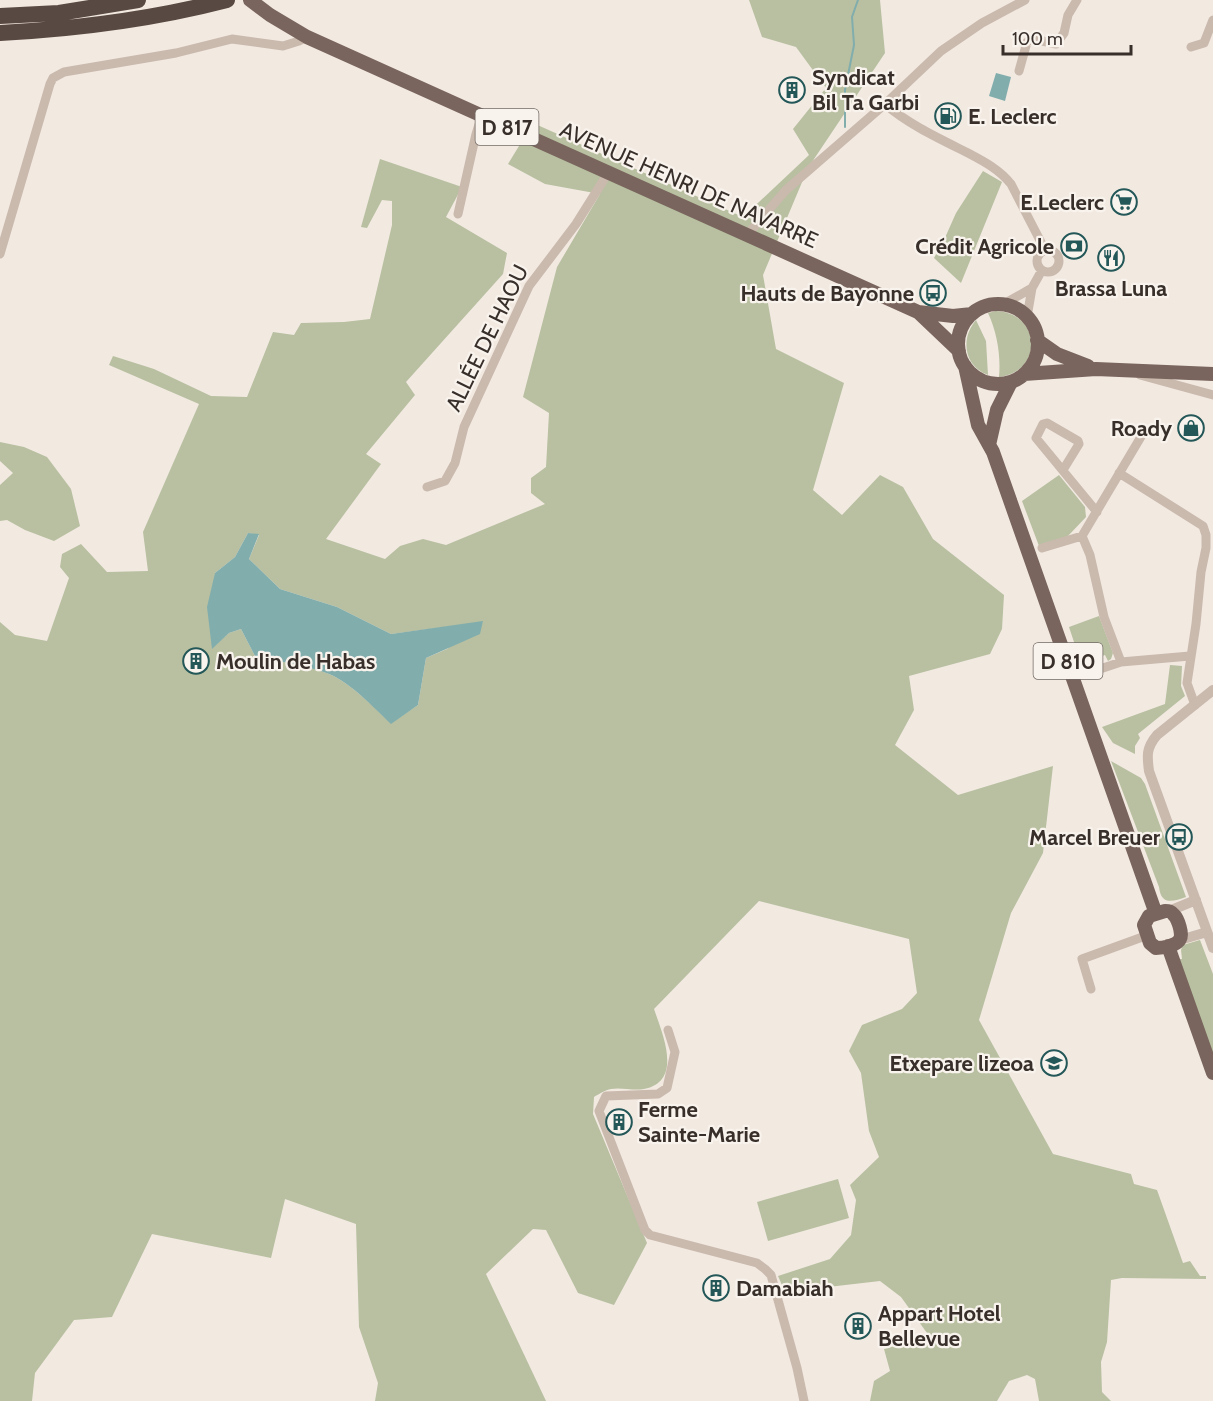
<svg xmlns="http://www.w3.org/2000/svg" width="1213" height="1401" font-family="Cabin,sans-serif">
<rect width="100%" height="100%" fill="#f2e9e1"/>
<path fill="#b8c0a1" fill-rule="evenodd" d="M749 0H880L885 53 808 168 763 275 776 349 844 383 813 490 842 515 880 475 903 487 933 539 1004 595 1002 629 990 654 909 676 914 710 895 745 958 795 1053 766 1043 853 1011 913 979 1020 1053 1154 1131 1174 1134 1184 1157 1190 1183 1263 1190 1261 1200 1276H1206V1279L1122 1278 1111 1280 1107 1342 1101 1362 1102 1392 1111 1401H1039L1035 1379 1027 1375 1009 1381 997 1401H870L874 1381 890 1371 884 1349 898 1345 915 1347 927 1333 901 1297 880 1281 785 1292 778 1276 830 1259 851 1235 856 1200 850 1185 879 1157 869 1131 861 1073 849 1051 862 1025 902 1009 917 993 909 939 759 901 654 1009C662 1033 684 1081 644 1089 633 1091 621 1087 611 1089 605 1090 599 1094 594 1097L593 1114 647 1243 614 1305 578 1293 546 1230 533 1229 486 1274 546 1401H375L378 1383 359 1327 356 1224 285 1199 271 1258 152 1234 112 1317 74 1320 35 1373 32 1401H0V622L15 635 47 641 69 578 60 567 62 554 81 544 107 572 148 571 143 532 199 404 109 365 113 356 154 369 211 396 247 397 273 332 294 335 301 323 344 322 370 319 392 225V201L382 200 367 228 361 227 380 159 462 187 446 217 507 253 503 274 406 382 415 395 366 454 381 464 326 539 385 559 400 546 423 539 446 545 545 504 531 493V478L546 467 549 413 523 397 557 267 600 194 545 184 508 164 533 123 743 217 809 155 793 129 826 88 796 47 762 37ZM248 533 259 535 249 559 280 589 337 607 391 634 483 622 447 649 426 658 418 705 391 723C373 707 351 683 329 674 306 665 280 661 256 658L241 629 229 633 212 648 215 573 235 557Z
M983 171 1002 182 961 283 934 258 944 240 956 213Z
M996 311C1042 313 1043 372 999 377 1001 356 997 332 988 313Z
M976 320 986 341 988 375C964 366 960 339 976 320Z
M0 442 24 447 47 457 71 489 80 526 54 541 25 530 7 520 0 521V485L13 473 0 461Z
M1059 475 1085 507 1086 517 1068 536 1039 546 1022 501Z
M1099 616 1113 653 1111 659 1108 661 1105 655 1081 663 1069 627Z
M1170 665 1182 666 1181 686 1185 696 1138 734 1140 738 1135 746V754L1113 743 1102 727 1165 704Z
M1111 761 1141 778 1145 784 1186 897C1172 902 1161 905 1159 887Z
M1200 940 1213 974V1058L1179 959H1182L1181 950 1183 945Z
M838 1179 849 1218 768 1241 757 1202Z"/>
<path fill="#81adad" d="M996 73 1011 77 1005 101 989 96Z
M248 533 259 534 249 559 280 589 337 607 391 634 483 621 480 634 426 658 418 705 391 724C373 707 351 683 329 674 305 665 280 661 256 658L241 629 229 633 212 649 207 607 215 573 235 557Z"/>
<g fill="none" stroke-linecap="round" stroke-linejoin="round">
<path stroke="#81adad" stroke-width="2" d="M845 127V90L854 45 852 17 858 0"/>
<path stroke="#cab9ad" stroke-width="9" d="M1191 47 1204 43 1213 20
M1019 71 1027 42 1033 39 1056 44 1064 33 1068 15 1077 0
M885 104C908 124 938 138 966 152 983 161 999 169 1011 184L1045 250
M458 214 476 134 482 115
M747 235 786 190 885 104 941 51 982 23 1025 0
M1037 261a11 11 0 1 1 22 0a11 11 0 1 1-22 0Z
M0 254 50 84 53 78 64 72 176 53 232 39 283 46 299 41 307 37
M1002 305 1032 288
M1027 317 1032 288 1042 270
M1140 375 1213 395
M1063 470 1079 444 1078 441 1047 423 1043 424 1036 438 1097 512
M1119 473 1203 526 1206 535V548L1201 572 1196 624 1187 683 1195 705
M427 487 445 481 455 463 464 427 529 286 576 224 608 173
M1042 548 1082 536
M1121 662 1104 617 1090 555 1082 536 1145 430
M1091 672 1121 662 1190 656
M1091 989 1082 959 1148 935
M668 1030 675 1052 667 1088 658 1094 606 1096 599 1111 645 1230 650 1235 757 1263 765 1269 771 1275 797 1368 804 1401"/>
<path stroke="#cab9ad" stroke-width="10" d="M1213 690 1157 735C1146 748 1147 756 1149 771L1213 948
M1171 912 1174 909 1196 900
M1180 940 1207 932"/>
<path stroke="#79655d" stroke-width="14" d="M250 0 270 15 307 37 918 312 953 316 972 314
M958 344a40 40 0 1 1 80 0a40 40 0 1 1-80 0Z
M918 312 959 351
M1037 340 1057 354 1088 366
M965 366 978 425 993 452 1156 914
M1024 374 1096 369 1213 374
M989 445 997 410 1011 382
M1165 911C1169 911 1171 911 1174 915 1178 919 1183 934 1180 939 1177 946 1162 948 1156 948L1150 943 1144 925 1149 916Z
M1168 946 1213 1073"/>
<path stroke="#594943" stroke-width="16" d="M0 16 59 13 138 0
M0 33C76 29 154 19 227 0"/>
</g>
<defs>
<g id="building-ring" transform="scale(1.35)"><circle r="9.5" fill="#f9f3ed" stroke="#235758" stroke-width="1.5"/><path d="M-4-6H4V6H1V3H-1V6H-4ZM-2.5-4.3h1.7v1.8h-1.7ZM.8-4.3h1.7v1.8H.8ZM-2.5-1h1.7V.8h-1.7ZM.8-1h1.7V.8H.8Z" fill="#235758"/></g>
<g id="fuel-ring" transform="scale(1.35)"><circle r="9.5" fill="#f9f3ed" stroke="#235758" stroke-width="1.5"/><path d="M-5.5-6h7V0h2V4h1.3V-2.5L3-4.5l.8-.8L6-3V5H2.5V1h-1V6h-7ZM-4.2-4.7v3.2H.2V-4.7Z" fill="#235758"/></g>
<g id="supermarket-ring" transform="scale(1.35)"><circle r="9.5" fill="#f9f3ed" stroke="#235758" stroke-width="1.5"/><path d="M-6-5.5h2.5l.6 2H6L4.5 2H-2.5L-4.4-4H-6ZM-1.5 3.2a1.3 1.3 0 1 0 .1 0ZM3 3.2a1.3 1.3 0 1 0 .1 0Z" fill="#235758"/></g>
<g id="bank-ring" transform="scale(1.35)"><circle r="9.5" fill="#f9f3ed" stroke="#235758" stroke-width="1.5"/><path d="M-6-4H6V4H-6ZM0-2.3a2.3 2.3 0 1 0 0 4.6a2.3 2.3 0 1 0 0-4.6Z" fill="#235758"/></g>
<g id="restaurant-ring" transform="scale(1.35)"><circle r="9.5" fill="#f9f3ed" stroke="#235758" stroke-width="1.5"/><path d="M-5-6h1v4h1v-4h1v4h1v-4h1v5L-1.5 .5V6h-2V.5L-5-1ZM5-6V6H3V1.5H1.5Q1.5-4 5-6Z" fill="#235758"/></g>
<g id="bus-ring" transform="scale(1.35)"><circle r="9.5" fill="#f9f3ed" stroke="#235758" stroke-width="1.5"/><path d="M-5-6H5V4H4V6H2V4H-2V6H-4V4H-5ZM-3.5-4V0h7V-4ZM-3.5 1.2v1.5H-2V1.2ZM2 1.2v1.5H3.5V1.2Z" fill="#235758"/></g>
<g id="shop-ring" transform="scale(1.35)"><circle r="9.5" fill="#f9f3ed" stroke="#235758" stroke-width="1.5"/><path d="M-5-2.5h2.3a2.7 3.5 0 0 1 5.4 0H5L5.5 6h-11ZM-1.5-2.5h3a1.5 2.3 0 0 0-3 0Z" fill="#235758"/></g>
<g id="school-ring" transform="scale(1.35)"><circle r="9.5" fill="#f9f3ed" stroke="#235758" stroke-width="1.5"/><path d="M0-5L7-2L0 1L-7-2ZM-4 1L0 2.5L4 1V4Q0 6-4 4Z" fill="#235758"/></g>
</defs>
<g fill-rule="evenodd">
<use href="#building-ring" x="792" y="90"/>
<use href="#fuel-ring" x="948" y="116"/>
<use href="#supermarket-ring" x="1124" y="202"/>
<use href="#bank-ring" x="1074" y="246"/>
<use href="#restaurant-ring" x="1111" y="258"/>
<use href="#bus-ring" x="933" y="293"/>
<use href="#shop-ring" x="1191" y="428"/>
<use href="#building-ring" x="196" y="661"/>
<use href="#bus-ring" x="1179" y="837"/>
<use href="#school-ring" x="1054" y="1063"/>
<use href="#building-ring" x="619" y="1122"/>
<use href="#building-ring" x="716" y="1288"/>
<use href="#building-ring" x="858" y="1326"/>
</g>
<g text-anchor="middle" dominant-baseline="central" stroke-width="4.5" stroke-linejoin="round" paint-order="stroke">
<g fill="#f9f3ed" stroke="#726a65" stroke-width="1.5">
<rect x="475.5" y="109" width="63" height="36" rx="4.5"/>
<rect x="1033.5" y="643" width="69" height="36" rx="4.5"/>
</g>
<g font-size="21" font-weight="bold" fill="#382f2b">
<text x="507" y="127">D 817</text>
<text x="1068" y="661">D 810</text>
</g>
<g font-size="22" font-weight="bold" fill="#382f2b" stroke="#f9f3ed" text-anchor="start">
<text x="812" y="77">Syndicat<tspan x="812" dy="25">Bil Ta Garbi</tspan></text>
<text x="968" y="116">E. Leclerc</text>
<text x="1104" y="202" text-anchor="end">E.Leclerc</text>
<text x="1054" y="246" text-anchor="end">Crédit Agricole</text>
<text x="1111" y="288" text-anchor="middle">Brassa Luna</text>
<text x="914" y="293" text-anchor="end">Hauts de Bayonne</text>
<text x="1172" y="428" text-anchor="end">Roady</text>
<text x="216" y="661">Moulin de Habas</text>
<text x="1160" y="837" text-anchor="end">Marcel Breuer</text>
<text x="1034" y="1063" text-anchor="end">Etxepare lizeoa</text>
<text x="638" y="1109">Ferme<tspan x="638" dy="25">Sainte-Marie</tspan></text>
<text x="736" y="1288">Damabiah</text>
<text x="878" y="1313">Appart Hotel<tspan x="878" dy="25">Bellevue</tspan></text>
</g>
<g font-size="22" fill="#382f2b" stroke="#f9f3ed">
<text transform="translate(689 185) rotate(24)">AVENUE HENRI DE NAVARRE</text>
<text transform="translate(487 338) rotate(-64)">ALLÉE DE HAOU</text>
</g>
</g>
<path d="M1003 45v9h128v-9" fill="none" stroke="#382f2b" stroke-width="3"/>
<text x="1012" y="45" font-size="18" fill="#382f2b" stroke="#f9f3ed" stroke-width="4.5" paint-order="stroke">100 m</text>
</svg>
